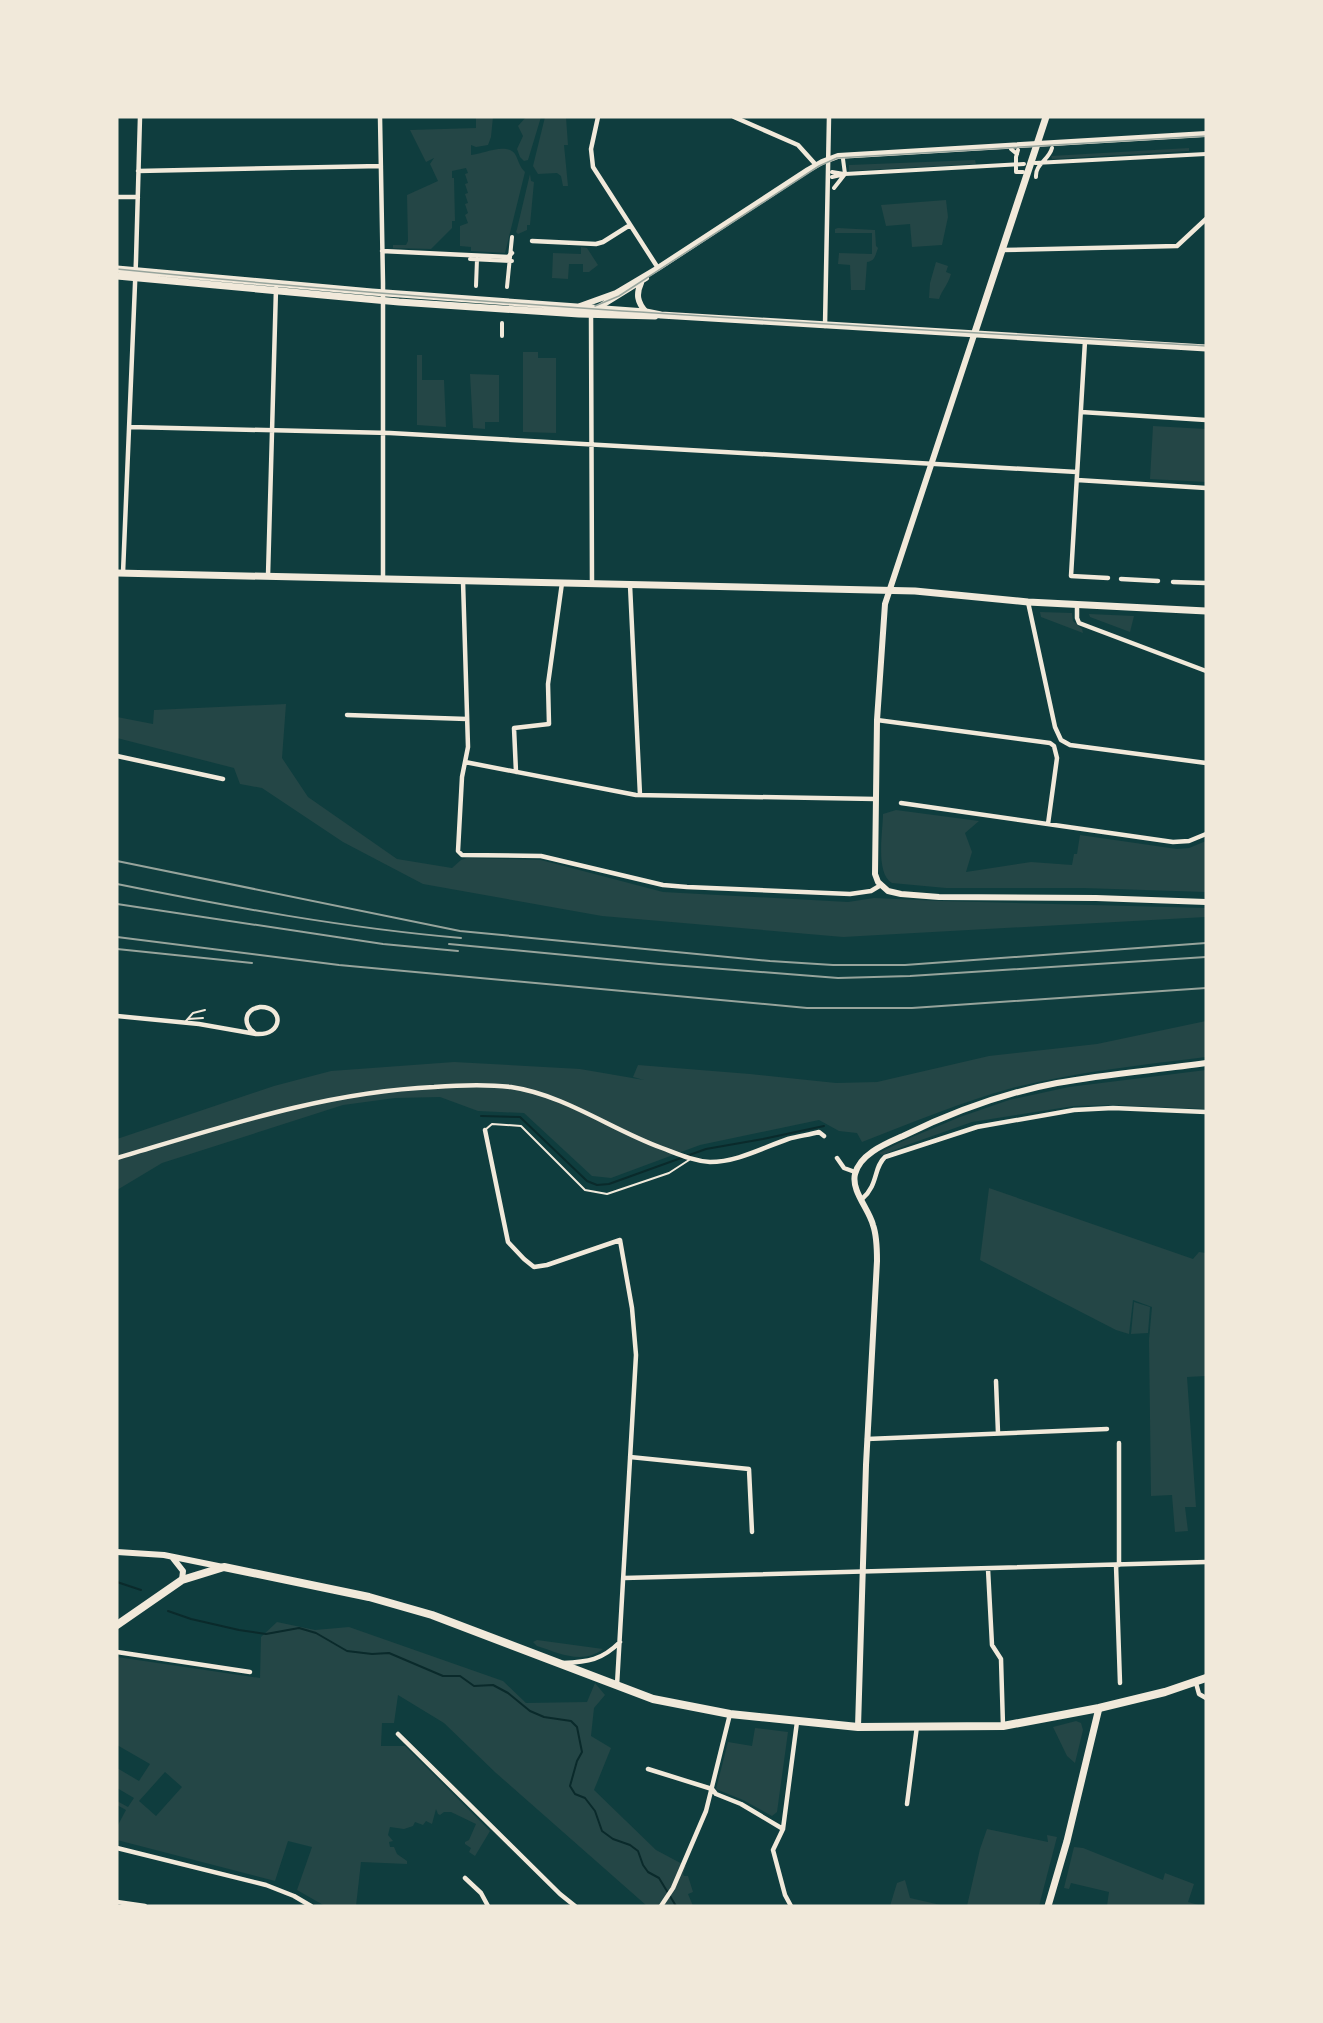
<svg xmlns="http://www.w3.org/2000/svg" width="1323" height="2023" font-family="'Varela Round',sans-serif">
<rect width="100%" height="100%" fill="#0f3d3e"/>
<path fill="#244646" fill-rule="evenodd" d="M476 117H493L491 137 488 145 476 147 471 145V155C483 154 506 142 515 154 519 161 519 166 525 172L505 253 471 251V247L460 246V226L468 223 465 215 468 213 465 204 468 203 465 194 468 193 465 184 468 183 465 174 468 173 466 168 452 171V178H454L455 221H452V228L431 249 393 248V245H406L408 241 407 195 438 181 430 164 434 158 426 162 410 130 476 128Z
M526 117H541L528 160 524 161 520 157 517 149 523 136 518 126Z
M545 117H566L568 145H564L568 186H563L561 176 557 173 538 174 533 166Z
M1189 148V151L1052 159 1051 156Z
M975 160 976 164 849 171V165Z
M530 174 531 181 534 182 530 225H527V230L518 234 516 232 517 229Z
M946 200 948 217 942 245 912 247 910 224 886 226 881 205Z
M838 228 875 230 876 246 878 248C875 256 875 261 867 262L865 290H851L850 265 838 264 839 253 872 254V233H835V229Z
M581 247 587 248 598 265 589 272H583V264H569L568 279 552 278 553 253 581 254Z
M936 262 948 266 946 272 951 274C948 285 942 290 939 299L929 298 930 283Z
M523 352H538V358H556V433L523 432Z
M417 355H422V380H444L446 427 417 425Z
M470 374 499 375V422H485V429L473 428Z
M1153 426 1206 429V482L1150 479Z
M1040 612 1072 613 1073 621 1082 629 1083 633 1041 617Z
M1089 614 1134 616 1130 632 1090 617Z
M286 704 282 758 308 797 397 859 452 868 461 860 467 858 541 860 663 892 848 902 874 898 942 901 1206 908V917L843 937 602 916 423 884 343 842 262 788 240 784 234 768 117 738V717L153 724 154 710Z
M896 810 979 821 965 833 972 852 966 872 1031 862 1072 865 1074 854H1077L1080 835 1177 849 1189 848 1206 841V892L1083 888H946L892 883C875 873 883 832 883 814Z
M1206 1021V1057C1141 1065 1076 1072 1012 1088 961 1102 911 1123 862 1142L857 1133 839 1131 819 1120 700 1145 611 1178 592 1176 524 1113 478 1111 440 1097 395 1098 343 1105 162 1163 117 1190V1139L274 1086 331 1071 454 1062 580 1069 644 1080 633 1077 638 1065 750 1074 836 1083 877 1082 989 1056 1097 1044Z
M1206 1070V1109L1113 1105 1074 1106 972 1122 907 1145 882 1155 879 1153 905 1140 960 1117 1009 1100 1069 1087Z
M989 1188 1193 1259 1199 1252 1206 1253V1376L1187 1377 1196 1507H1185L1188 1531 1175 1532 1172 1495 1151 1496 1149 1340 1152 1307 1133 1300 1129 1334 1116 1330 980 1260Z
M1134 1302 1150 1307 1148 1333 1131 1334Z
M277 1622 315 1630 349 1627 503 1681 526 1703 587 1702 595 1683 605 1695 594 1708 591 1736 611 1748 594 1790 656 1850 686 1866 683 1874 684 1876H688L693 1892 688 1894 693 1906H647L496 1773 444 1723 398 1695 394 1723H382L381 1746H405L490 1831 475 1856 469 1852 471 1848 465 1844V1842L469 1840 476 1824 451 1812H444L440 1815 438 1814 436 1809 432 1824 426 1821 423 1825 415 1822 413 1826 404 1829 390 1827 388 1835 393 1841 389 1842 390 1847H394L397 1854 407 1861V1864L361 1862 356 1906H325L297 1890 312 1847 288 1841 275 1881 117 1840 118 1825 126 1810 117 1805V1801L128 1807 134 1798 117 1788V1768L139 1781 150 1764 117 1745V1657L260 1678 261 1637ZM165 1772 182 1787 156 1816 139 1801Z
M537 1640 603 1649C582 1665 559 1653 537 1646L533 1642Z
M1076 1721 1081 1723 1083 1730 1075 1763 1067 1756 1053 1727Z
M755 1728 788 1732 777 1812 772 1816 743 1800 716 1789 728 1742 752 1746Z
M987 1829 1048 1842 1047 1835 1057 1837 1039 1906H967L980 1849Z
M1074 1847 1083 1848 1163 1880 1165 1873 1194 1884 1188 1902 1202 1906H1107L1109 1892 1071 1883 1069 1889 1064 1888Z
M905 1880 910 1898 945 1906H890L897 1883Z"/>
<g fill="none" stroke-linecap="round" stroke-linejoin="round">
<path stroke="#0a2a2b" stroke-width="2" d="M481 1116 520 1117 587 1181 597 1185 609 1184 706 1149 763 1139 824 1126
M117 1582 141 1590
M168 1611 191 1619 239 1630 266 1634 299 1628 316 1633 347 1651 372 1654 389 1653 443 1676H460L474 1686 493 1685 508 1693 530 1711 544 1717 571 1721 577 1727 582 1752 577 1761 570 1786 575 1794 585 1798 595 1811 602 1831 613 1839 630 1845 638 1851 643 1865 648 1872 659 1878 676 1906"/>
<path stroke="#f1e9da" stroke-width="2" d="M188 1019 203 1018
M186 1021 193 1013 205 1010
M485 1130 492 1124 521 1126 585 1190 607 1194 669 1173 689 1160"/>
<path stroke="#f1e9da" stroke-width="4" d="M1011 149 1017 154
M1018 150 1016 157V172H1023
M1035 163 1206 154
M832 172 844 174
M832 177 845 174 1024 164
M1036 177C1035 164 1049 160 1052 148
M834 188 845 174 843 159
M470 259 512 261
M476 286 477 259
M507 287 512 237
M502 336V323"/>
<path stroke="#f1e9da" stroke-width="4.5" d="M380 117 383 283V579
M598 117 591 149 593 167 658 268
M734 117 798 145 816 165
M138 171 381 166
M117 197H138
M532 241 596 244 603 242 630 225
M1002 250 1177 246 1206 219
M382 251 508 257 512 253
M591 314 592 584
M825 326 829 117
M1085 341 1071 576 1108 578
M1081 412 1206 420
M130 427 390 433 1077 472
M1077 480 1206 488
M123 573 136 260 140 117
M268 576 276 288
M1121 579 1158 581
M463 581 468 747 462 777 458 851 462 855 541 856 663 885 687 887 850 894 871 891 881 885
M1173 582 1206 583
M630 585 640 795
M1028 602 1055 727 1061 740 1070 745 1206 763
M1077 604V618L1079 623 1206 671
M347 715 467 719
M877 720 1050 743 1054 746 1057 758 1048 824
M117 756 223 779
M465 762 636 795 876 799
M516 772 514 728 549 724 548 684 562 583
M901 803 1173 842 1189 841 1206 834
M117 1016 199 1024 256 1034C284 1036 284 1006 260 1007 255 1008 251 1009 248 1014 244 1022 249 1030 256 1034
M485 1130 508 1242 524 1259 534 1267 547 1265 620 1240 632 1308 636 1355 617 1685
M117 1158C222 1127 324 1092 434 1087 460 1085 486 1084 511 1087 565 1095 612 1130 662 1148 678 1154 693 1161 710 1162 737 1162 762 1148 788 1139 798 1136 808 1135 819 1132L824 1136
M837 1158 844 1168 855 1172
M862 1199C879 1184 873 1168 885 1157L977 1127 1074 1110 1113 1108 1206 1112
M996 1381 998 1433
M867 1439 1107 1429
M1119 1443V1565
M630 1457 749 1469 752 1532
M1116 1565 1120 1683
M988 1569 992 1645 1001 1659 1003 1726
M624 1578 1206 1562
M117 1652 250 1672
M563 1663C588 1662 602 1660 620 1642
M1196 1683 1199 1694 1206 1698
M398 1734 560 1894 575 1906
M648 1769 712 1789 716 1794 741 1804 783 1829
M907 1804 917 1726
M117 1848 266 1885 294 1896 311 1906
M465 1878 481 1893 488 1906
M117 1902 145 1906
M661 1906 673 1888 706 1811 730 1714
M791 1906 785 1895 773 1850 783 1829 797 1722"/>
<path stroke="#f1e9da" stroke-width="6" d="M641 283C636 294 637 302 646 312
M580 306 616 293 658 268 808 170 822 162 838 156 1206 134
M596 309 646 278
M974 335 885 604 877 720 875 874 878 882 888 891 901 894 939 897 1096 898 1206 902
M117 1552 164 1555 223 1567
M172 1557 183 1571 182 1580
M858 1727 866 1465 877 1261C877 1249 877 1236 873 1225 869 1209 851 1191 855 1174 860 1154 885 1144 903 1136 952 1112 1004 1093 1057 1083 1106 1074 1157 1070 1206 1063"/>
<path stroke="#f1e9da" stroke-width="7" d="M117 269 372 292 646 312 661 315 1206 348
M117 276 399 302 579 314 655 316
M974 335 1046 117
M117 573 915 591 1028 602 1206 611
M1048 1906 1067 1841 1099 1708"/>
<path stroke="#f1e9da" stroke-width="8" d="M117 1625 182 1580 224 1567 369 1597 432 1615 653 1699 730 1714 858 1727 1003 1726 1099 1708 1165 1692 1206 1678"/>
<path stroke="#97a49c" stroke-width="1.5" d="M117 269C479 306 843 325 1206 346
M595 306 619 296 819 166 837 158 1206 136"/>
<path stroke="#97a49c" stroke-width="2" d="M117 861 460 931 770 961 833 965H905L1206 943
M117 884C231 907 345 928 461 938
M117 904 383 944 458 951
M117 937 339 965 807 1008H912L1206 988
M449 944 659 964 838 978 910 976 1206 957
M117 949 252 963"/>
</g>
<rect width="1323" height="2023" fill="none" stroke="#f1e9da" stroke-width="237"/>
</svg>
